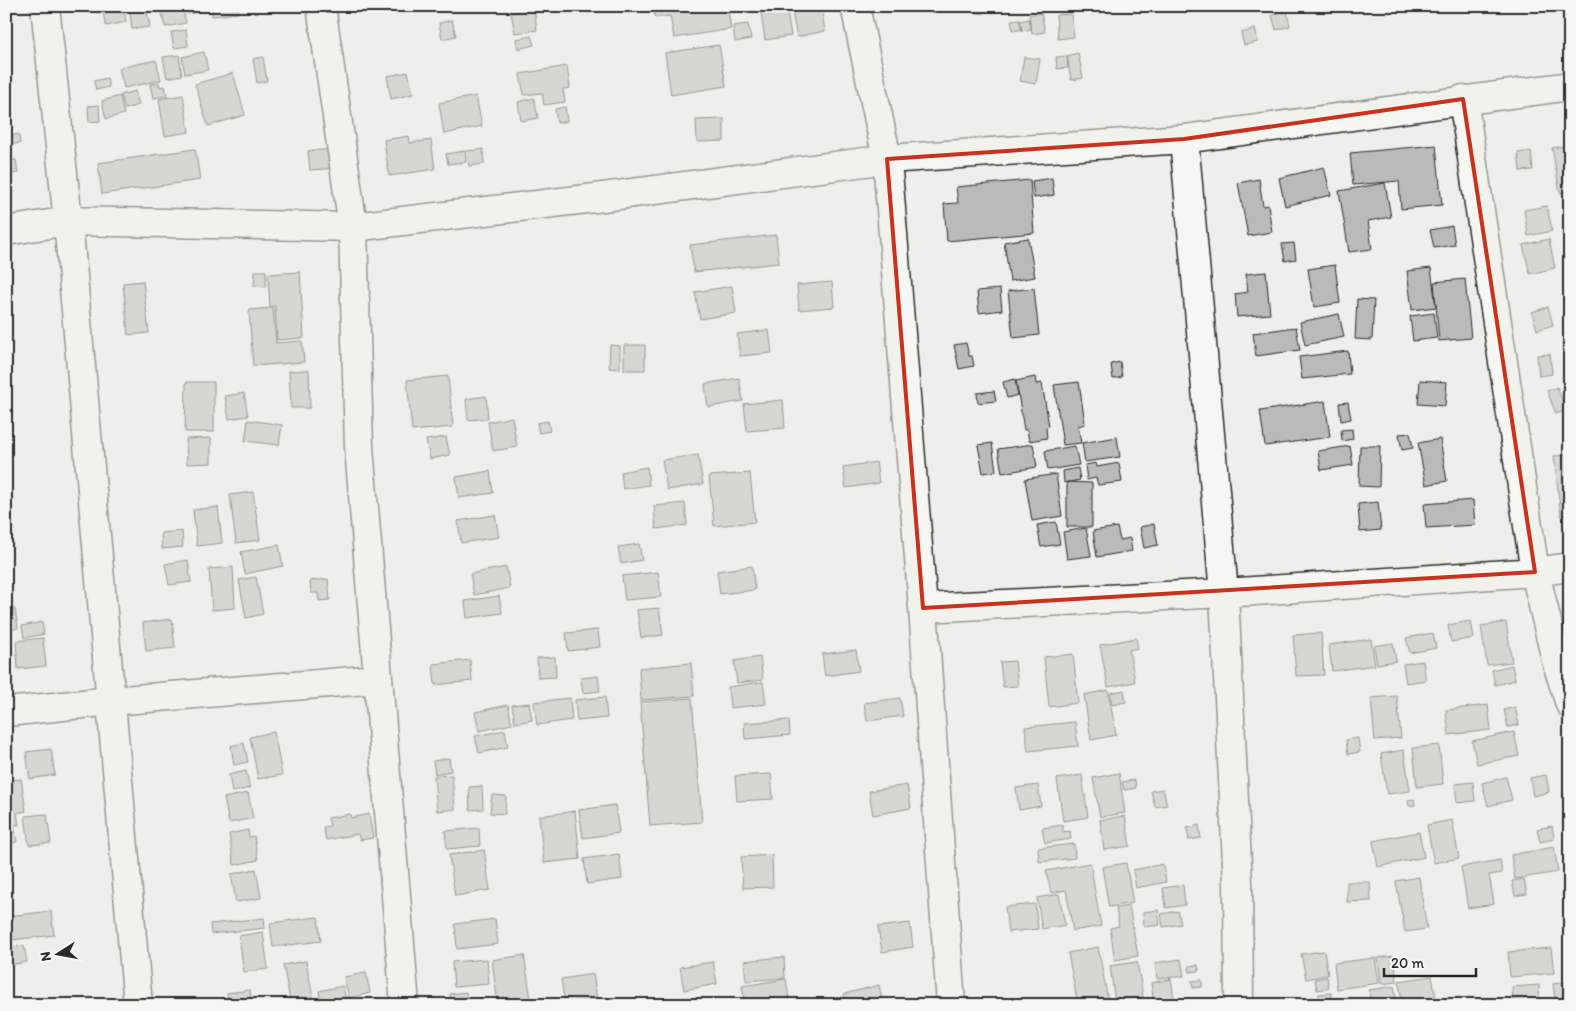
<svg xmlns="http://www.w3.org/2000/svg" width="1576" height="1011" font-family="Itim,sans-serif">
<rect width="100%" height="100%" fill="#eeeeea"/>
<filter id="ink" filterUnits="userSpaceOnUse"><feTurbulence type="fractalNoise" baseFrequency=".02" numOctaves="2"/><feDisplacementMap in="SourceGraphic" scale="10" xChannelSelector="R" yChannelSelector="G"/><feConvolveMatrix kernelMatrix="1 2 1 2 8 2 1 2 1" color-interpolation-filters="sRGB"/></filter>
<g filter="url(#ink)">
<path fill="#babab7" stroke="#2b2b2b" d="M129 6H146L150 27 132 29Z
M160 6H182L186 23 165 27Z
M186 6H204L205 10 187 14Z
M211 6H238V13L212 16Z
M653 6H727L731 29 674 38 670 16 655 18Z
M760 6H786L791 36 765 40Z
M791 6H821L825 31 797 37Z
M975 6H985L983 14 974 12Z
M124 9 126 22 106 26 103 13Z
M534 9 537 30 515 33 511 13Z
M1287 11 1290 26 1276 30 1272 15Z
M1041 13 1045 32 1032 34 1029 15Z
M1071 14 1074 37 1058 39 1056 15Z
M1019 19 1022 29 1013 31 1011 20Z
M1029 19 1031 29 1022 31 1020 21Z
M452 20 456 36 442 39 439 23Z
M748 24 751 39 735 42 733 26Z
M1255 29 1258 42 1244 45 1241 33Z
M186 30 188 46 174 48 171 32Z
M531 36 534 45 518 49 516 39Z
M719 45 726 86 671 95 665 53Z
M204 52 208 70 185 74 182 57Z
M1078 53 1083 78 1071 80 1067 56Z
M179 55 182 75 167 78 163 57Z
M1067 56 1068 68 1057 69 1056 57Z
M263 57 267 81 257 83 253 59Z
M1024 57 1040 59 1036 84 1020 81Z
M156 60 161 80 124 88 119 68Z
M567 66 570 88 563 89 565 102 544 105 542 93 524 95 520 74Z
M408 72 413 94 391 99 387 76Z
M233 73 245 115 208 126 195 84Z
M107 78 109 87 96 90 94 81Z
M159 83 160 87 165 86 167 96 153 98 150 84Z
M135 91 139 105 125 109 121 95Z
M183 95 189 132 165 136 159 99Z
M120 96 124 114 106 119 102 101Z
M476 96 482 126 444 134 439 103Z
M534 98 538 118 521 121 518 102Z
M99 105 100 121 89 122 88 106Z
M565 107 567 121 557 123 555 109Z
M724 119V141L697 142 696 120Z
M19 134 20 143 6 145V136Z
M409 136 410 143 431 140 435 169 389 176 384 140Z
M1436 145 1442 205 1401 209 1399 181 1353 185 1350 153Z
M1570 145V191L1560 193 1552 148Z
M195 149 200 180 102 194 98 163Z
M335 149 337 168 310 170 308 151Z
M483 149 484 164 469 166 467 151Z
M465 151 466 162 448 164 446 154Z
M1531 151 1533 170 1520 171 1518 153Z
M16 160 18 173 10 174 7 161Z
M1324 167 1331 195 1285 206 1279 178Z
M1052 178 1054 195 1034 198 1032 181Z
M1259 179 1263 206 1268 205 1272 232 1248 236 1238 183Z
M1030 180 1034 233 947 241 944 204 958 203 956 187Z
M1385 183 1391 217 1368 221 1372 249 1349 252 1339 191Z
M1547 206 1552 231 1528 236 1524 210Z
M1452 226 1455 245 1434 248 1430 230Z
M776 235 779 263 694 272 690 245Z
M1028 238 1035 277 1010 281 1004 242Z
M1549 239 1555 268 1530 274 1523 245Z
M1294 243 1296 259 1285 261 1282 244Z
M1335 265 1340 303 1314 307 1308 269Z
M1431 268 1436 307 1412 310 1407 271Z
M255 271H266V287L254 286Z
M300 272 304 338 277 340 275 306 270 307 268 274Z
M1266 272 1270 314 1237 317 1235 294 1248 292 1246 274Z
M1465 279 1471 338 1439 341 1434 282Z
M143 281 149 333 128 335 123 283Z
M832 282 834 307 799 310 797 285Z
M732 286 736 313 700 319 695 292Z
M1034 288 1039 335 1013 338 1008 291Z
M1000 289 1002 310 979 313 977 291Z
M1357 299 1374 300 1372 340 1355 339Z
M1548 307 1553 325 1537 330 1532 312Z
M273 308 276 343 302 341 304 362 253 366 249 310Z
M1434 313 1437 338 1413 341 1410 316Z
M1339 314 1344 337 1305 345 1300 322Z
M1296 327 1300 350 1256 356 1253 333Z
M769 330 772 353 740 356 737 334Z
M966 343 969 356H972L974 366 959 369 954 345Z
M610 345 620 346V369L609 368Z
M624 345H645V370H624Z
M1348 351 1350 374 1302 379 1299 357Z
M1550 354 1552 374 1539 376 1537 355Z
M1120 362 1122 377 1113 379 1111 364Z
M309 370 310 408H291L289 371Z
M448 376 453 427 412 431 407 380Z
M1035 377 1036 384 1042 383 1049 426 1046 427 1047 438 1029 441 1027 430H1024L1016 381Z
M739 378 743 401 708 407 705 384Z
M1015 379 1018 395 1007 398 1003 382Z
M1420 380 1447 382 1445 406 1418 404Z
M186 382H214V432H185Z
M1079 382 1085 424 1078 426 1081 443 1063 445 1054 385Z
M1557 387 1566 410 1556 414 1547 391Z
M994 391 996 401 978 403 977 393Z
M244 393 248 416 229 419 225 396Z
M486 396 488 418 468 420 466 399Z
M783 400 785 428 747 431 744 404Z
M1325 401 1330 437 1265 446 1260 411Z
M1348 402 1351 419 1341 421 1339 403Z
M512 417 517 447 493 451 488 422Z
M248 420 282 425 279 445 245 441Z
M548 421 550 431 539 433 537 423Z
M1352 429 1353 439 1342 441 1341 430Z
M1410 433 1413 448 1402 450 1399 434Z
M446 437 450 455 430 459 426 440Z
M1117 437 1120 457 1085 462 1082 443Z
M211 438V463L187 464 186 439Z
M1440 439 1447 481 1426 485 1418 443Z
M992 443 996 471 983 473 978 445Z
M1033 444 1037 467 1002 473 998 449Z
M1075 446 1079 465 1048 470 1045 451Z
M1350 446 1353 465 1321 470 1318 451Z
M1360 446H1380L1379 487 1359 486Z
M698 455 703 484 667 490 662 460Z
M1570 455V514L1561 516 1554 456Z
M876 462 879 483 846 488 843 467Z
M1096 463 1097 467 1119 463 1122 482 1098 485 1096 478 1087 480 1085 465Z
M647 467 649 485 623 489 621 472Z
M1078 468 1080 480 1064 483 1063 471Z
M490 471 493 493 459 498 456 477Z
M750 473 755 522 714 526 709 476Z
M1056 474 1062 516 1032 521 1025 479Z
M1067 482 1092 483V527H1067Z
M253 492 260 540 236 543 230 495Z
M1473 500 1475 525 1426 528 1424 504Z
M1378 502 1381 530 1360 532 1358 504Z
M685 503 687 525 656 529 654 506Z
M218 507 222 543 197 546 193 510Z
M495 515 499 537 461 543 458 521Z
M1056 522 1060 544 1041 547 1037 525Z
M1154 524 1158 545 1144 548 1140 527Z
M1117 527 1120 540 1130 538 1132 551 1097 557 1093 531Z
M1086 528 1091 556 1067 559 1063 532Z
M182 531 183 547 162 549 161 533Z
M639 544 642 560 621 564 618 547Z
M279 545 283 566 245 574 241 552Z
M188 560 191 582 169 585 165 564Z
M752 566 755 590 720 594 717 571Z
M233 567 235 608 212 610 209 569Z
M506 567 510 588 474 595 470 574Z
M658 572 661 597 625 600 622 576Z
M256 577 263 614 246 618 239 580Z
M328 579 330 600 319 601 318 593H311L310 581Z
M499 596 502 613 467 618 465 601Z
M6 602 7 610 15 609 18 628 6 630Z
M659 608 663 635 641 638 637 610Z
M172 619 175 648 146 651 143 623Z
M1471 621 1474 638 1451 642 1448 625Z
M42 622 44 634 24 638 22 626Z
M1506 622 1512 662 1487 665 1481 626Z
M598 630 600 647 568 651 566 633Z
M1321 633 1324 675 1296 676 1293 635Z
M1433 633 1436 648 1410 653 1406 638Z
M43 638 46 666 18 669 16 641Z
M1136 638 1138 648 1129 650 1135 682 1108 687 1100 645Z
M1371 639 1375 665 1332 671 1329 645Z
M1393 643 1396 661 1377 664 1374 646Z
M856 650 859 671 825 676 822 654Z
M1073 654 1078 703 1049 707 1044 657Z
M555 657 556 677 538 678 537 658Z
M760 657 763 680 737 683 734 661Z
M470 660 472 681 435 685 433 664Z
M1015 661 1018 686 1003 687 1000 662Z
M1423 661 1426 680 1406 683 1403 664Z
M691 663 694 696 641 700 639 668Z
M1512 665 1515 680 1495 685 1492 670Z
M598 676 600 691 583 693 581 678Z
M763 682 766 704 730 708 728 687Z
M1108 690 1116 735 1091 740 1084 695Z
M1124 690 1126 702 1112 705 1110 693Z
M1397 696 1401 738 1375 740 1371 698Z
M605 697 607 718 577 721 575 700Z
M570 698 572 720 537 725 534 702Z
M692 698 702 822 650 826 640 702Z
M900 698 903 716 867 721 864 703Z
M529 703 532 720 515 723 512 705Z
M508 705 512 724 479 731 475 712Z
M1488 705 1491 730 1449 735 1446 710Z
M1515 707 1519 725 1508 727 1504 710Z
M789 720 790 735 745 739 744 723Z
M1075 722 1078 746 1028 751 1025 727Z
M505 730 508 747 479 753 475 736Z
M274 732 282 775 258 779 250 737Z
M1514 732 1519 756 1477 764 1472 741Z
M1358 738 1360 752 1348 754 1346 740Z
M244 743 248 762 234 765 231 746Z
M1439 745 1443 784 1417 787 1413 748Z
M51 749 55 775 30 779 26 752Z
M1404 750 1410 791 1387 794 1381 754Z
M449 758 451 771 435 774 433 761Z
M246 771 250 788 232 792 229 775Z
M1119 773 1125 813 1100 817 1093 778Z
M771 774 773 799 737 801 735 776Z
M452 775 455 809 437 811 434 776Z
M1082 775 1088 817 1063 821 1057 779Z
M1546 775 1549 792 1533 796 1530 778Z
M1506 777 1512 800 1488 806 1482 783Z
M21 779 26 811 17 813 19 825H14L17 842 6 844V781Z
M1135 780 1136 788 1124 790 1122 782Z
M1473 782 1475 801 1457 803 1455 784Z
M907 785 911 808 873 815 869 791Z
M1038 785 1041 806 1019 810 1016 788Z
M482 786 483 809 470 810 469 787Z
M1163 789 1167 805 1155 807 1151 791Z
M248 793 253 818 229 823 224 798Z
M492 795 506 796 505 814 490 813Z
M1414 799 1415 805 1409 806 1408 800Z
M615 805 619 833 583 838 579 810Z
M575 811 580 859 544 863 539 816Z
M47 814 51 843 29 845 25 816Z
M350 814 351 818 369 814 373 838 360 840 358 834 326 840 323 827 330 826 328 818Z
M1125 816 1130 846 1104 850 1100 820Z
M1452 820 1459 858 1434 863 1427 825Z
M1063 825V832L1070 831 1071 839 1045 843 1042 828Z
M1199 825 1201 838 1189 840 1187 828Z
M1552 826 1554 839 1540 842 1537 829Z
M479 828 480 846 447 849 445 831Z
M248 830 249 837 254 836 258 860 234 865 229 834Z
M1419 832 1424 857 1378 867 1373 841Z
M1074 844 1075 858 1039 862 1038 848Z
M1554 847 1558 872 1515 879 1511 855Z
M484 850 490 890 455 896 449 855Z
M619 854 622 879 587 884 584 859Z
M772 855 773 887 743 888 741 857Z
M1500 860 1502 873 1489 875 1494 904 1468 908 1461 867Z
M1090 863 1101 926 1073 931 1066 890 1051 893 1046 871Z
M1126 863 1133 903 1109 907 1102 867Z
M1163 864 1166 882 1136 888 1133 870Z
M256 869 261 898 236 902 231 874Z
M1419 877 1427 929 1405 932 1396 881Z
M1524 879 1527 894 1515 896 1512 881Z
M1347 882H1370L1371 901 1347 902Z
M1183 885 1185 905 1166 908 1163 888Z
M1059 894 1065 925 1042 929 1037 898Z
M1035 904 1038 929 1008 932 1005 907Z
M1129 906 1138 956 1115 960 1110 928 1119 926 1116 908Z
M1158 910 1160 925 1144 927 1143 912Z
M51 911 54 935 12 940 9 916Z
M1178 911 1181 924 1163 927 1161 914Z
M1570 916V932H1565L1563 917Z
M318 917 321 941 273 947 270 923Z
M264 918 265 928 211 934 210 924Z
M495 919 498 944 457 949 455 924Z
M910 923 913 947 882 952 878 927Z
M263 932 268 969 244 972 239 936Z
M24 946 27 962 9 965 6 948Z
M1098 947 1108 1000 1078 1005 1068 953Z
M1551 948 1554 973 1510 977 1508 952Z
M1324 951 1328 975 1306 979 1301 954Z
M524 955 532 1005H498L492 960Z
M1394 956 1397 982 1381 984 1378 958Z
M784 957 785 978 746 981 744 961Z
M1375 958 1379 983 1337 989 1334 963Z
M487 959 489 984 454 987 452 962Z
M1181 959 1184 976 1157 979 1155 963Z
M306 961 314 1003 303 1005H291L283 965Z
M713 962 717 984 684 990 680 967Z
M1137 962 1143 997 1115 1002 1110 966Z
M1198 965 1199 971 1190 972 1189 966Z
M366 973 370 993 349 998 344 977Z
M593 974 597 999 565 1004 561 979Z
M1432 976 1436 999 1402 1003 1399 981Z
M1327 977 1329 988 1317 990 1315 979Z
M786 979 790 1005H745L742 986Z
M1171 979 1175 1005H1154L1151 983Z
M1202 980V987L1193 988 1192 981Z
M1570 981V996L1555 999 1553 984Z
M879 985 883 1005H846L844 994Z
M1539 985 1540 1005H1513L1512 987Z
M343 986 346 1001 322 1005 319 991Z
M1394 986 1397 1005H1371L1369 990Z
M250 990 251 1001 230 1005 227 993Z
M466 992 467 1005H451L450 994Z
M1331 993 1333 1005H1320L1319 994Z
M378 998 379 1005H351V1003Z"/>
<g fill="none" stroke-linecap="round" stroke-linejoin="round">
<g stroke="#2b2b2b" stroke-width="31">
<path id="minor" d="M45 6 68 221 138 1005
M321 6 353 227 359 447 405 1005
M855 6 887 159 923 608 951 1005
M1463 99 1535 572 1556 660 1570 704
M1184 139 1224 593 1238 884 1239 1005
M6 231 68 221 353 227 603 197 887 159 1184 139 1570 86
M923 608 1224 593 1535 572 1570 567
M6 712 111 701 378 679"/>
</g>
<use href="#minor" stroke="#f6f6f2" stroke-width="28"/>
</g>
</g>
<path d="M0 0H1576V1011H0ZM1463 99 1535 572 923 608 887 159 1184 139Z" fill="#eeeeea" fill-opacity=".55" fill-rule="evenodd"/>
<path fill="none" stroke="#c8321e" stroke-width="4" stroke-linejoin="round" d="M1463 99 1535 572 923 608 887 159 1184 139Z"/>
<rect width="1576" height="1011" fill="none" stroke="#f6f6f2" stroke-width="25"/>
<rect x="12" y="12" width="1551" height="986" fill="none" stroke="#2b2b2b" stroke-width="2" filter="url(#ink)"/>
<g transform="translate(58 954) rotate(259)" stroke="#f6f6f2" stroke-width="4" paint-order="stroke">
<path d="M0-4L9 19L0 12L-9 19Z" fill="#2b2b2b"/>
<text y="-8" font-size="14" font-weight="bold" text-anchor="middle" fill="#2b2b2b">N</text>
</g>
<path d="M1384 968v8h92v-8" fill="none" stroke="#2b2b2b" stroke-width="2.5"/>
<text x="1391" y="968" font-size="15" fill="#2b2b2b" stroke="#f6f6f2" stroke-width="4" paint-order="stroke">20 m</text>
</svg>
